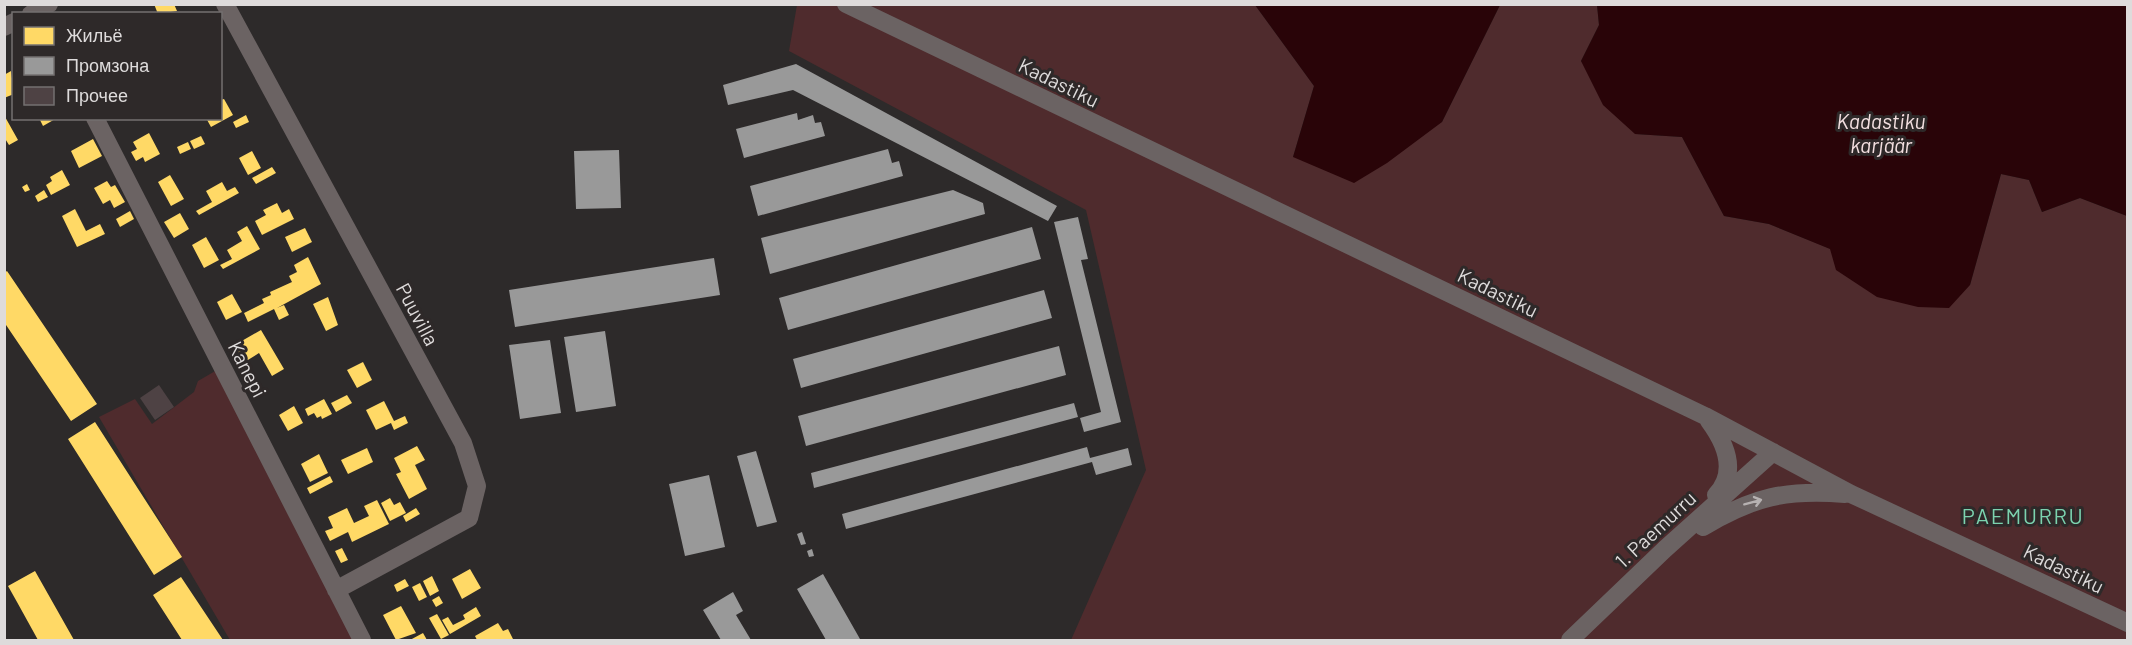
<svg xmlns="http://www.w3.org/2000/svg" width="2132" height="645" font-family="Barlow,sans-serif">
<rect width="100%" height="100%" fill="#2d2a2a"/>
<path fill="#4f2b2d" d="M797 5H1255L1314 86 1293 157 1442 122 1500 5H1597L1599 25 1581 61 1636 134 1682 137 1724 216 1769 224 1831 249 1970 285 2001 174 2029 180 2042 212 2080 198 2127 216V640H1071L1146 470 1086 210 789 51Z
M217 370 353 640H230L99 417 135 399 152 424 194 392 198 381Z"/>
<path fill="#290408" d="M1255 5H1500L1442 122 1387 163 1354 183 1293 157 1314 86Z
M1597 5H2127V216L2080 198 2042 212 2029 180 2001 174 1970 285 1949 308 1918 307 1877 297 1836 270 1830 249 1769 224 1724 216 1682 137 1635 134 1603 105 1581 61 1599 25Z"/>
<path fill="#ffd966" d="M154 4H174L177 11 158 14Z
M11 71 14 94 4 98V75Z
M224 99 233 115 211 127 206 118H220V100Z
M4 115 18 140 9 145 4 137Z
M246 115 249 122 236 128 233 122Z
M39 118H57L43 126Z
M149 133 160 154 145 162 143 157 136 161 131 152 137 149 133 142Z
M201 136 205 144 194 149 190 141Z
M93 139 102 156 79 168 71 151Z
M188 142 191 149 180 154 177 147Z
M252 151 261 168 248 175 239 158Z
M272 167 276 173 256 184 252 178Z
M62 170 70 185 51 195 46 185 52 181 50 177Z
M170 175 184 199 171 206 158 182Z
M107 181 111 187 115 185 125 202 114 208 110 200 103 204 94 188Z
M222 182 227 191 235 187 239 193 199 215 196 211 212 202 206 191Z
M27 184 30 190 25 192 22 187Z
M44 190 48 197 38 202 35 196Z
M277 203 282 213 289 209 294 219 262 235 255 221 266 215 263 210Z
M75 209 86 231 100 224 105 234 77 247 62 216Z
M130 211 134 219 120 227 116 219Z
M180 213 189 229 174 238 164 222Z
M247 226 260 249 223 269 220 265 232 259 227 250 242 241 237 232Z
M305 228 312 242 292 252 285 237Z
M206 237 219 260 204 268 192 245Z
M308 257 321 284 277 308 284 305 289 315 279 320 274 309 248 322 244 313 264 303 262 299 271 295 270 292 292 282 289 276 297 272 294 265Z
M7 271 97 404 71 421 4 322V273Z
M232 294 242 312 226 320 217 302Z
M328 297 338 325 326 331 313 304Z
M261 330 284 369 272 376 259 353 243 363 233 346Z
M363 362 372 380 357 388 347 370Z
M347 395 352 403 336 412 331 403Z
M324 399 332 414 322 419 321 416 317 418 314 413 308 416 305 409Z
M384 401 394 421 405 416 408 423 394 430 391 423 376 430 366 410Z
M294 406 303 423 288 431 279 415Z
M95 422 182 557 154 575 68 439Z
M417 446 425 460 415 465 427 489 409 499 396 474 401 472 394 458Z
M367 448 373 462 348 474 341 460Z
M319 454 328 473 310 482 301 464Z
M330 476 333 482 310 494 307 488Z
M390 498 394 505 400 502 406 513 390 521 381 503Z
M377 500 389 524 352 542 348 532 330 541 325 531 333 528 328 517 347 508 354 523 369 516 364 506Z
M416 508 420 514 406 522 403 516Z
M342 548 348 560 341 563 335 551Z
M470 569 481 588 462 599 452 579Z
M35 571 74 640H38L17 602 8 586Z
M432 576 439 591 430 596 423 581Z
M181 577 223 640H182L153 595Z
M405 579 409 586 397 592 394 585Z
M420 583 427 597 419 601 412 587Z
M439 596 443 603 436 607 432 600Z
M401 606 416 633 396 640 383 615Z
M476 607 481 616 450 634 442 620 448 617 453 625 465 619 463 615Z
M437 614 449 635 441 639 429 618Z
M498 623 503 631 508 629 513 639 477 640 475 636Z
M423 633 427 640H410Z"/>
<path fill="#999" d="M796 64 1057 206 1048 221 793 90 728 105 723 85Z
M797 113 798 120 813 115 815 123 821 122 825 136 744 158 736 129Z
M888 149 892 163 899 161 903 176 758 216 750 186Z
M619 150 621 208 576 209 574 151Z
M953 190 983 203 985 214 770 274 761 238Z
M1078 217 1088 259 1081 260 1121 422 1084 432 1080 418 1101 412 1054 222Z
M1032 227 1041 259 788 330 779 298Z
M714 258 720 295 515 327 509 290Z
M1044 290 1052 318 801 388 793 359Z
M605 331 616 406 576 412 564 337Z
M550 340 561 413 520 419 509 345Z
M1059 346 1066 375 806 446 798 416Z
M1074 403 1078 417 814 488 811 473Z
M1087 447 1090 458 1128 448 1132 465 1096 475 1092 462 846 529 842 514Z
M756 451 777 522 757 527 737 456Z
M709 475 725 547 685 556 669 484Z
M802 532 806 544 801 545 797 534Z
M812 549 814 556 809 557 807 551Z
M823 574 860 639 857 640H826L797 589Z
M733 592 743 611 736 615 751 640H721L703 610Z"/>
<path fill="#4e4244" d="M159 385 174 407 155 420 140 398Z"/>
<g fill="none" stroke-linecap="round" stroke-linejoin="round">
<path stroke="#6b6363" stroke-width="18" d="M225 4 463 443 477 486 469 518 336 590
M846 4 1705 416 1851 494 2128 623
M31 14 49 4
M4 27 14 22
M95 118 362 640
M1709 421C1726 444 1738 472 1716 495
M1703 527C1753 497 1786 489 1845 494
M1570 640 1665 549 1773 452"/>
</g>
<defs><path id="oneway-shaft" d="M-6 0H5M1.5-3L5.5 0L1.5 3" fill="none" stroke-width="1.6" stroke-linecap="round" stroke-linejoin="round" transform="scale(1.5)"/></defs>
<use stroke="#b6b1b1" href="#oneway-shaft" transform="translate(1753 502) rotate(-15)"/>
<g text-anchor="middle" dominant-baseline="central" stroke-width="6" stroke-linejoin="round" paint-order="stroke">
<g font-size="20" fill="#dedbdb" stroke="#2e2929">
<text transform="translate(1059 82) rotate(26)">Kadastiku</text>
<text transform="translate(1498 292) rotate(26)">Kadastiku</text>
<text transform="translate(418 314) rotate(62)">Puuvilla</text>
<text transform="translate(248 369) rotate(63)">Kanepi</text>
<text transform="translate(1655 529) rotate(-43)">1. Paemurru</text>
<text transform="translate(2064 568) rotate(26)">Kadastiku</text>
</g>
<g font-size="21" font-style="italic" fill="#f3dfe0" stroke="#2e2929">
<text x="1881" y="120">Kadastiku<tspan x="1881" dy="24">karjäär</tspan></text>
</g>
<g font-size="22" letter-spacing="1.5" fill="#7cd3af" stroke="#2e2929">
<text x="2023" y="515">PAEMURRU</text>
</g>
</g>
<rect width="2132" height="645" fill="none" stroke="#dedbdb" stroke-width="12"/>
<rect x="12" y="12" width="210" height="108" fill="#2e2929" stroke="#747070" stroke-width="1.5"/>
<rect x="24" y="27" width="30" height="18" fill="#ffd966" stroke="#747070" stroke-width="1.5"/>
<text x="66" y="42" font-size="18" fill="#dedbdb">Жильё</text>
<rect x="24" y="57" width="30" height="18" fill="#999999" stroke="#747070" stroke-width="1.5"/>
<text x="66" y="72" font-size="18" fill="#dedbdb">Промзона</text>
<rect x="24" y="87" width="30" height="18" fill="#4e4244" stroke="#747070" stroke-width="1.5"/>
<text x="66" y="102" font-size="18" fill="#dedbdb">Прочее</text>
</svg>
